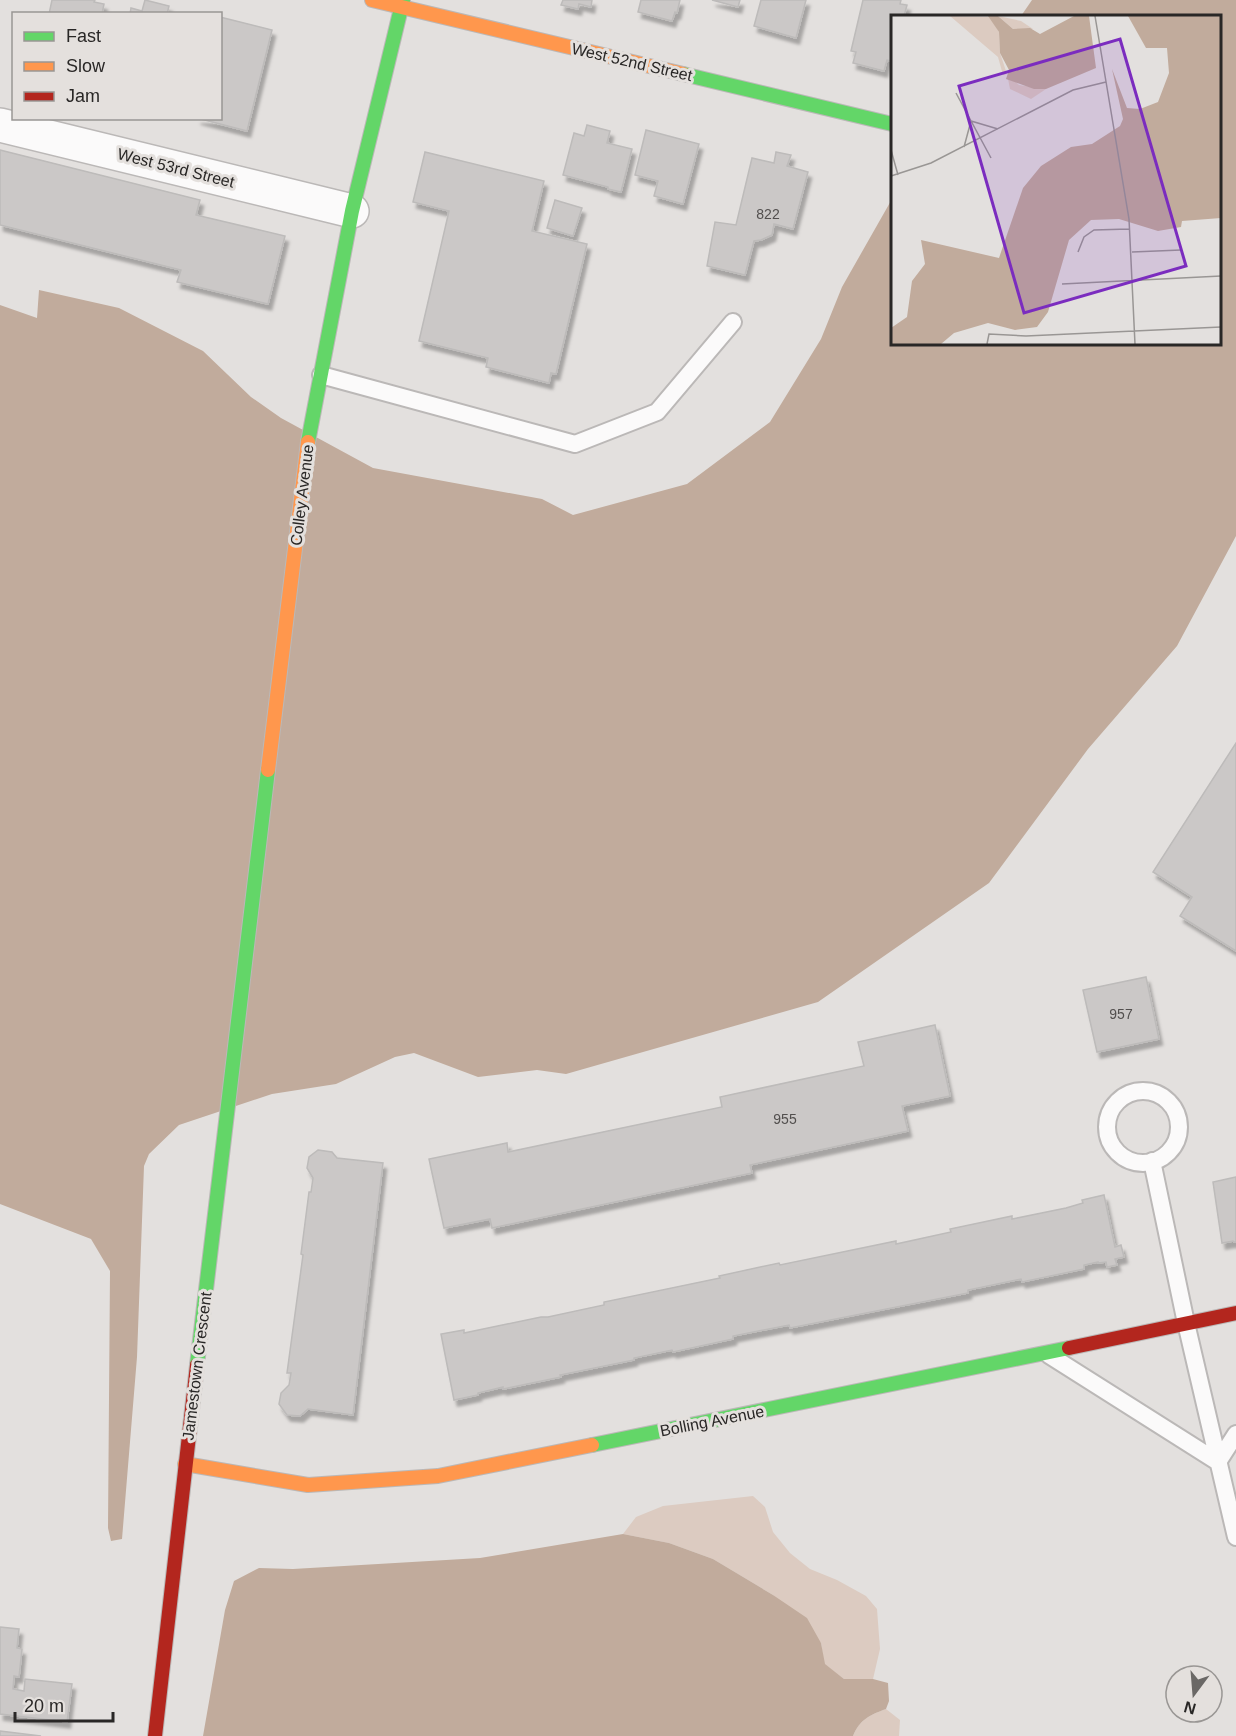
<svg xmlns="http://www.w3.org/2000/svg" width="1236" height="1736" font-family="Arial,sans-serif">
<defs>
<filter id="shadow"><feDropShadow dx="3.5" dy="6" stdDeviation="1.5" flood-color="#0004"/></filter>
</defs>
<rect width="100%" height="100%" fill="#e3e0de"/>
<path fill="#dccbc1" d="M753 1496 765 1507 773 1532 790 1553 810 1569 837 1580 866 1596 877 1609 880 1649 873 1679H844L824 1664 821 1643 773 1595 713 1559 669 1543 623 1534 636 1517 663 1506Z
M886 1709 900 1720 899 1736H853C860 1719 870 1715 886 1709Z"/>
<path fill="#c1ab9c" d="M1032 0H1236V536L1177 646 1088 749 989 883 818 1002 566 1074 537 1070 478 1077 414 1053 395 1057 336 1084 272 1094 179 1125 149 1154 144 1166 137 1357 122 1539 111 1541 108 1528 110 1271 91 1239 0 1204V305L37 318 39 290 119 308 203 351 251 397 281 418 373 468 542 499 573 515 687 484 770 422 821 339 842 287 892 199V344H1220V16H1021Z
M623 1534 669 1543 713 1559 773 1595 807 1618 821 1643 825 1664 844 1679H873L888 1683 889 1701 886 1709C870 1715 860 1719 853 1736H203L225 1610 234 1581 259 1568 293 1569 480 1558Z"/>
<path fill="#cbc8c7" stroke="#bdbbba" stroke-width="1.5" filter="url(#shadow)" d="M52 0H95L94 2 104 4 102 14H49Z
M145 0 169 6 167 14H130L131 8 142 11Z
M563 0H592L591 7 579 4 578 9 561 5Z
M641 0H680L677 13 675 12 672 21 638 12Z
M712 0H740L738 7Z
M761 0H806L796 38 754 26Z
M863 0H901L900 4 907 5 904 16H892V61L887 60 884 71 853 63 856 52 851 51Z
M220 17 272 30 247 131 197 118H220Z
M587 125 610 131 607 143 632 149 621 192 608 189V187L563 175 574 133 584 136Z
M646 130 699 144 683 204 654 196 658 181 635 175Z
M0 150 200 200 196 215 285 236 268 304 177 282 181 270 0 225Z
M425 152 544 181 532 231 587 244 556 374 551 373 549 383 486 367 488 358 419 341 449 211 413 202Z
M776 152 791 155 787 166 808 172 793 229 774 224 772 235 761 240 754 241 745 275 707 266 715 222 736 225 752 158 774 163Z
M555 200 582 208 573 236 547 228Z
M1236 743V951L1180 916 1192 897 1153 872Z
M1146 977 1159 1039 1097 1052 1083 990Z
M935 1025 950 1096 902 1106 908 1131 750 1165 752 1173 492 1228 490 1219 444 1228 429 1159 507 1143 508 1152 722 1107 720 1097 864 1066 858 1042Z
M318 1150 332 1152 337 1158 383 1163 353 1415 308 1409 300 1416 287 1415 279 1404 281 1393 289 1385 291 1373H287L303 1255 301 1254 309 1192H311L313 1178 307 1168 309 1157Z
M1236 1177V1242H1234L1233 1241 1222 1243 1213 1182Z
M1104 1195 1115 1247 1121 1245 1124 1257 1115 1259 1117 1265 1107 1267 1106 1262 1098 1263V1262L1084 1265V1269L1022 1282 1021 1279 968 1290V1293L790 1328 789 1325 733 1336V1339L673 1352 672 1350 634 1358V1360L560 1375 561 1377 503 1389V1387L478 1393V1395L454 1400 441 1334 464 1330V1333L541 1317H548L604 1305V1302L720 1278 719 1276 779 1263 780 1265 896 1241V1244L951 1232 950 1229 1012 1216V1219L1066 1208 1083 1203 1082 1200Z
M0 1627 19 1629 17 1648 22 1649 19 1677 14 1676 13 1689 24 1691 25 1679 72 1684 67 1722 0 1714Z
M0 1731 41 1736H0Z"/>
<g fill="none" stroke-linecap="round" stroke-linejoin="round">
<g stroke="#bbb8b7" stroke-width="20">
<path id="lane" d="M321 375 575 444 657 412 733 322
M1107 1127a36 36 0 1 1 72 0a36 36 0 1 1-72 0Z
M1152 1161 1186 1323 1236 1537
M1049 1355 1218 1462 1236 1434"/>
</g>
<g stroke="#bbb8b7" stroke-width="36">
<path id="street" d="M0 125 352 211"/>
</g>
<g stroke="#bbb8b7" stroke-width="16">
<path id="fast" d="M683 74 892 124
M308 442 352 211 403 0
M197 1365 268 770
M592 1445 1069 1348"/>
</g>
<g stroke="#bbb8b7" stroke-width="16">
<path id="slow" d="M372 0 683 74
M268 770 308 442
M185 1464 308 1485 438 1476 592 1445"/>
</g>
<g stroke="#bbb8b7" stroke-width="16">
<path id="jam" d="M1069 1348 1236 1313
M155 1736 197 1365"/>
</g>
<use href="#lane" stroke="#fbfafa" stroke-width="16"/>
<use href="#street" stroke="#fbfafa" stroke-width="33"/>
<use href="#fast" stroke="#63d668" stroke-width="14"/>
<use href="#slow" stroke="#ff974d" stroke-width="14"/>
<use href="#jam" stroke="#b3261e" stroke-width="14"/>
</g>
<g text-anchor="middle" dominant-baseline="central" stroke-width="6" stroke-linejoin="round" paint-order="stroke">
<g font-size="14" fill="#524f4e">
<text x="768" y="214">822</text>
<text x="1121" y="1014">957</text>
<text x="785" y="1119">955</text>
</g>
<g font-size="16" fill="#292726" stroke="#e4e0dd">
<text transform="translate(632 62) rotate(13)">West 52nd Street</text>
<text transform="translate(176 168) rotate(14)">West 53rd Street</text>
<text transform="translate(302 495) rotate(-83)">Colley Avenue</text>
<text transform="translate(197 1366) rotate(-83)">Jamestown Crescent</text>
<text transform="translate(712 1421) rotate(-11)">Bolling Avenue</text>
</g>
</g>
<g transform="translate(891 15)">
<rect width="330" height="330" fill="#e3e0de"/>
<path d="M59 1 100 2 108 17 109 38 116 59 112 60 107 42ZM107 1 130 6 142 14H122ZM121 63 128 70 155 74 140 84 119 74 117 64Z" fill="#dccbc1"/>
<path d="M97 1H107L122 14 139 13 149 19 183 1H198L205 53 155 74H143L115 64 118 55 109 38 108 17ZM237 1H330V203L291 206 290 212 267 216 228 204 200 205 178 225 157 297 146 312 124 315 97 308 63 318 50 329H0V313L16 302 21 266 34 249 30 225 108 243 132 173 150 151 180 132 201 129 229 111 232 104 221 54 236 93 249 94 267 87 278 58 276 33H255Z" fill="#c1ab9c"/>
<path fill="none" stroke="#999694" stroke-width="1.5" d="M204 1 238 204 244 329M65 78 100 143M73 132 80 106 107 114M0 135 7 160M0 161 40 148 182 75 215 67M187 237 193 222 203 215 238 214M241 237 290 235M171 269 330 261M96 329 98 319 135 321 330 312"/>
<path fill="#7b2cbf" fill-opacity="0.15" stroke="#7b2cbf" stroke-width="3" d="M229 24 295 251 133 298 68 71Z"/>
<rect width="330" height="330" fill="none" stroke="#292726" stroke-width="3"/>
</g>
<rect x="12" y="12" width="210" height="108" fill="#e4e0dd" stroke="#999694" stroke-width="1.5"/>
<rect x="24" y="32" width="30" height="9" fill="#63d668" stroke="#999694" stroke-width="1.5"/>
<text x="66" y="42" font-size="18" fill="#292726">Fast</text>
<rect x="24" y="62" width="30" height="9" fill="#ff974d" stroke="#999694" stroke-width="1.5"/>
<text x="66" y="72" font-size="18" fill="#292726">Slow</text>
<rect x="24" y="92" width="30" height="9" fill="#b3261e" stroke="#999694" stroke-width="1.5"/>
<text x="66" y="102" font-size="18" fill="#292726">Jam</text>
<g transform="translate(1194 1694) rotate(196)"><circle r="28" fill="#e4e0dd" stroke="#999694" stroke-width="1.5"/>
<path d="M0-4.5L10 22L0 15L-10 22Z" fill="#6a6866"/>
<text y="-9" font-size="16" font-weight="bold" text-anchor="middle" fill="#292726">N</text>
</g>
<path d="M15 1712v9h98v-9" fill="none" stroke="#292726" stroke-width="3"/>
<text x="24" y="1712" font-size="18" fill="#292726" stroke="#e4e0dd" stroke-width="4.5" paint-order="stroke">20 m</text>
</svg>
